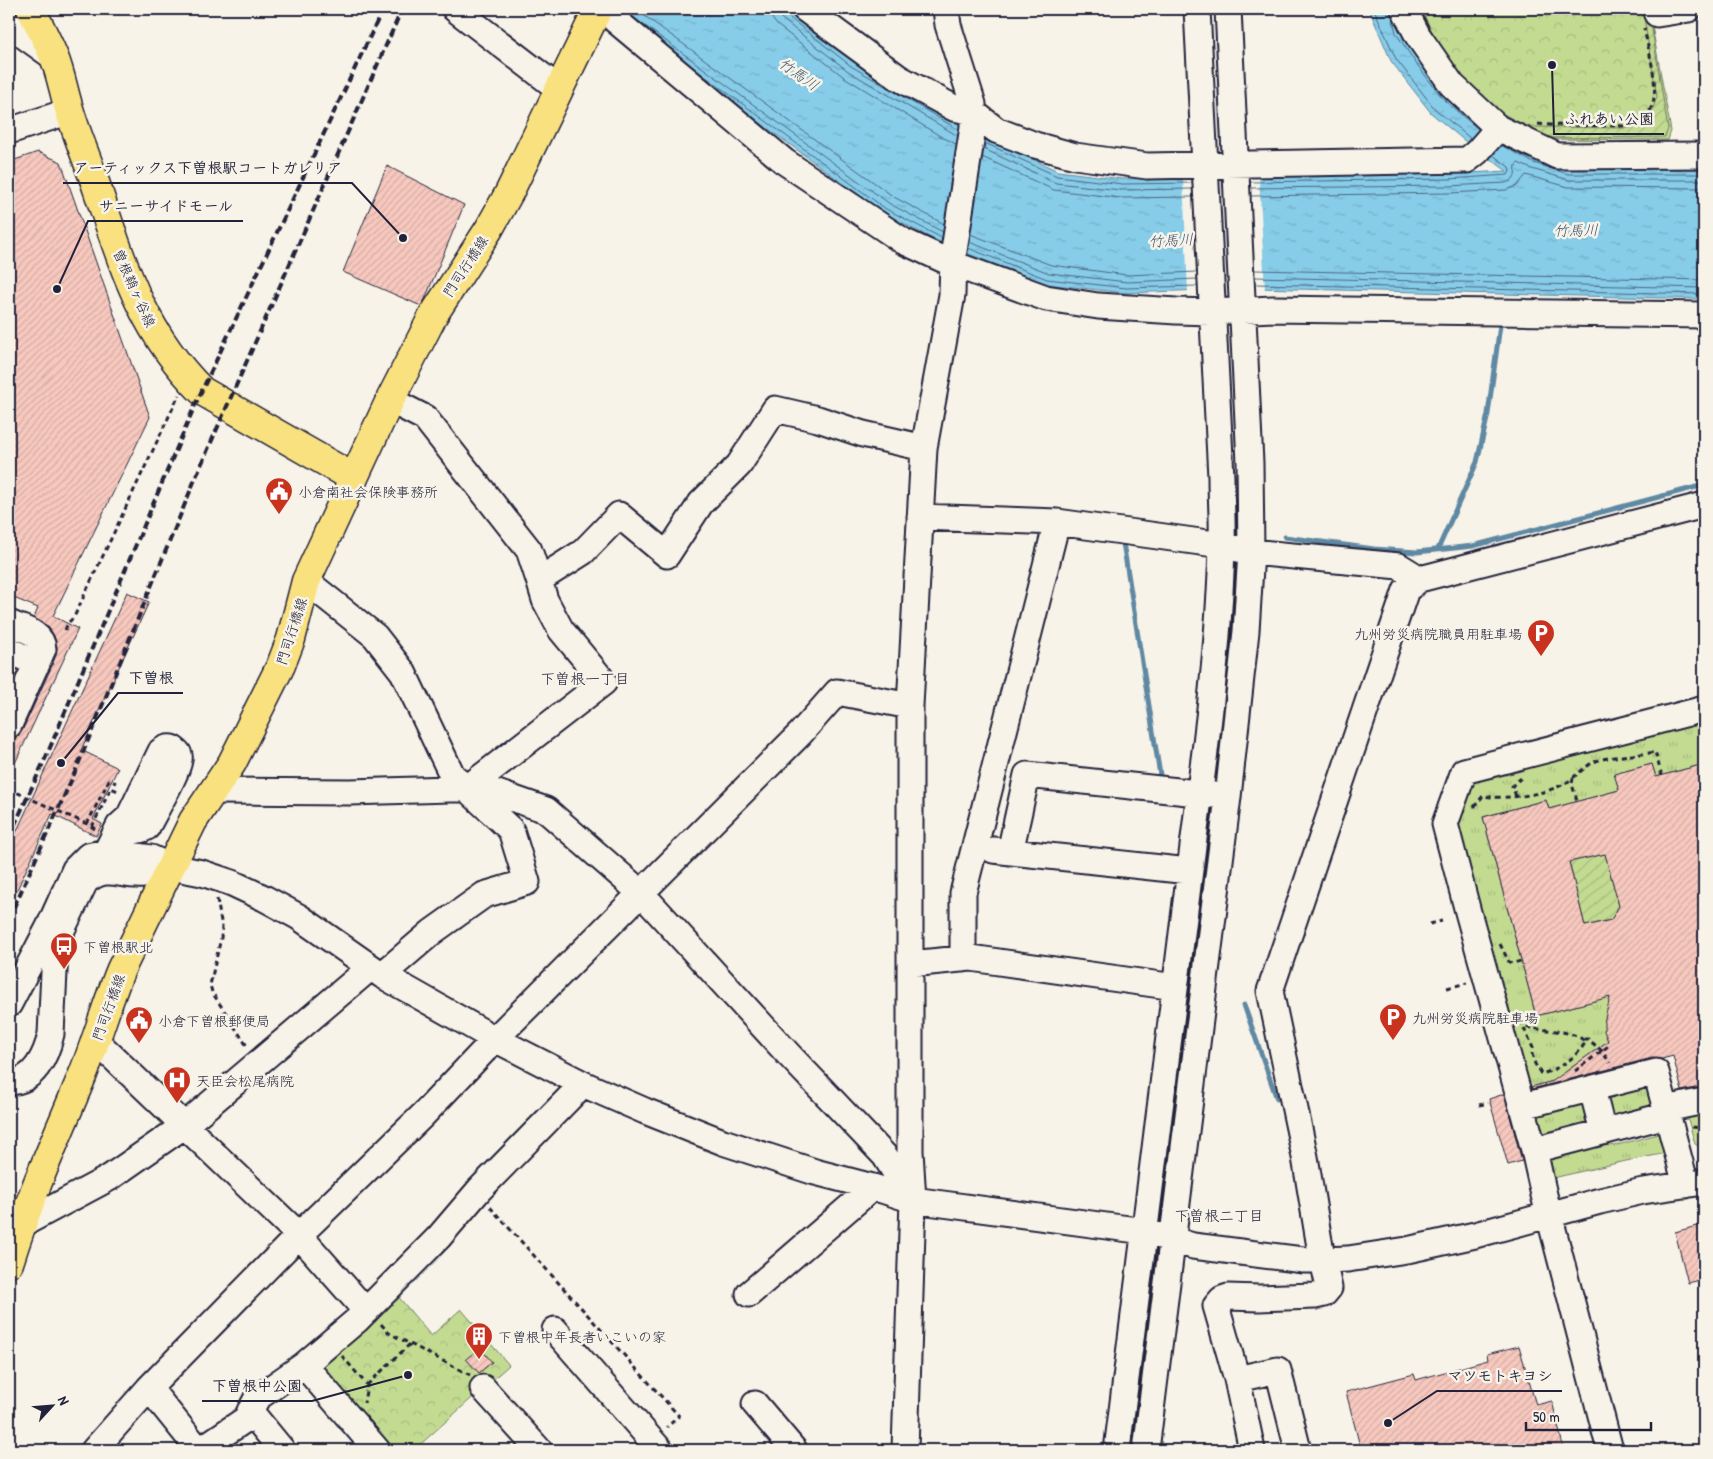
<svg xmlns="http://www.w3.org/2000/svg" width="1713" height="1459" font-family="'Patrick Hand','Klee One',sans-serif">
<defs>
<pattern id="grass-tufts" width="24" height="20" patternUnits="userSpaceOnUse" patternTransform="scale(1.25)"><rect width="24" height="20" fill="#c2db91"/><path d="M3 7l-1-3M5 7V3M7 7l1-3M15 17l-1-3M17 17v-4M19 17l1-3" fill="none" stroke="#a6bc7e"/></pattern>
<pattern id="forest-crowns" width="20" height="18" patternUnits="userSpaceOnUse" patternTransform="scale(1.25)"><rect width="20" height="18" fill="#c2db91"/><path d="M2 6a3 3 0 1 1 6 0M12 15a3 3 0 1 1 6 0" fill="none" stroke="#a6bc7e"/></pattern>
<pattern id="garden-furrows" width="10" height="10" patternUnits="userSpaceOnUse" patternTransform="scale(1.25)"><rect width="10" height="10" fill="#c2db91"/><path d="M-1 1l2-2M0 10L10 0M9 11l2-2" fill="none" stroke="#a6bc7e"/></pattern>
<pattern id="water-ripples" width="26" height="14" patternUnits="userSpaceOnUse" patternTransform="scale(1.25)"><rect width="26" height="14" fill="#87cce8"/><path d="M2 4q2-2 4 0t4 0M15 11q2-2 4 0t4 0" fill="none" stroke="#74afc8"/></pattern>
<pattern id="building-hatch" width="6" height="6" patternUnits="userSpaceOnUse" patternTransform="scale(1.25)"><rect width="6" height="6" fill="#f7c8be"/><path d="M-1 1l2-2M0 6l6-6M5 7l2-2" fill="none" stroke="#d3aca4"/></pattern>
</defs>
<rect width="100%" height="100%" fill="#f7f3e8"/>
<filter id="ink" filterUnits="userSpaceOnUse"><feTurbulence type="fractalNoise" baseFrequency=".02" numOctaves="2"/><feDisplacementMap in="SourceGraphic" scale="10" xChannelSelector="R" yChannelSelector="G"/><feConvolveMatrix kernelMatrix="1 2 1 2 8 2 1 2 1" color-interpolation-filters="sRGB"/></filter>
<g filter="url(#ink)">
<path fill="url(#grass-tufts)" stroke="#727e66" d="M1697 719 1704 744V764L1656 777 1652 764 1615 774 1619 790 1549 809 1545 800 1483 817 1536 1016 1613 996C1608 1014 1600 1021 1608 1041L1563 1074 1565 1078 1524 1089 1453 820 1465 783Z
M1644 1084 1649 1087 1651 1103 1648 1106 1609 1116 1600 1097Z
M1586 1100 1590 1121 1545 1133H1541L1536 1115Z
M1704 1111V1148H1701L1695 1144 1686 1112Z
M1658 1134H1661L1667 1153 1626 1161 1553 1178 1548 1164 1551 1157 1600 1142 1614 1146Z"/>
<path fill="url(#forest-crowns)" stroke="#727e66" d="M1410 9H1649L1671 131 1668 140 1538 139 1481 104Z
M392 1289 431 1336 461 1309 509 1365 414 1450H384L310 1366Z"/>
<path fill="url(#garden-furrows)" stroke="#727e66" d="M1413 9H1422C1439 55 1483 112 1531 127L1628 128 1640 123 1651 114 1657 97 1643 12 1649 11 1668 129 1665 137 1540 138 1523 132 1465 88Z
M1605 854 1619 906 1611 920 1585 926 1569 862Z"/>
<path fill="url(#water-ripples)" stroke="#5f88a3" d="M603 9H786L854 62 950 120 1058 171 1122 179 1449 174 1507 171 1466 142 1431 113 1391 61 1369 9H1395L1401 30 1419 59 1536 159 1569 169H1704V299L1255 288 1126 293 1046 284 940 243 884 213Z"/>
<path fill="#f7f3e8" d="M1259 174 1265 291 1188 294 1183 177Z"/>
<g fill="none" stroke-linecap="round" stroke-linejoin="round">
<path stroke="#4a6680" stroke-width="1" d="M635 9 894 197 944 224
M770 9 771 17 777 25 844 77 940 136 956 144
M778 9V14L782 19 848 71 958 136
M784 9 786 15 851 66 959 130
M1374 9 1396 59 1435 109 1471 139
M626 12 890 204 943 232
M1392 16 1396 33 1415 62 1445 101 1478 129
M699 72 886 209 942 238
M985 143 1057 176 1122 184 1192 183
M1501 145 1534 163 1568 174H1704
M984 149 1056 183 1121 190 1192 189
M982 157 1054 190 1121 198 1193 197
M1250 182 1449 179 1508 175 1510 171 1509 167 1493 155
M1250 188 1449 186 1505 183 1511 181 1515 176 1516 165 1518 163 1532 169 1569 180H1704
M1251 196 1450 193 1506 190 1517 186 1526 175 1568 187 1704 188
M970 234 1051 265 1127 275 1197 272
M969 242 1049 273 1127 282 1197 279
M968 248 1047 279 1126 288 1197 286
M1254 270 1704 280
M1255 277 1704 288
M1255 284 1704 294"/>
<path stroke="#5f88a3" stroke-width="5" d="M1285 537 1374 549 1417 552 1473 546 1704 485
M1126 539 1123 543 1125 555 1160 775
M1438 549 1477 462 1488 414 1500 325 1503 318
M1244 1005 1277 1099"/>
</g>
<path fill="url(#building-hatch)" stroke="#22223b" fill-rule="evenodd" d="M38 152 61 162 150 417 53 616 78 629 9 776V739L17 737 22 731 50 670 56 655 57 647 54 636 49 628 34 618 38 608 9 596V162Z
M387 166 464 205 425 299 421 306 343 272Z
M127 592 149 602 81 750 118 768 93 819 102 824 96 836 52 814 9 907V848Z
M1652 764 1656 777 1704 764V1086L1682 1091 1673 1056 1662 1059 1652 1058 1532 1089 1531 1087 1553 1081 1608 1041 1604 1031V1023L1610 997 1536 1016 1483 817 1546 800 1549 809 1619 790 1614 774ZM1605 854 1619 906 1611 920 1585 926 1569 862Z
M1504 1094 1522 1161 1508 1165 1489 1099Z
M1704 1224V1279L1688 1283 1675 1232Z
M1519 1346 1536 1405 1552 1401 1564 1450H1361L1346 1392 1414 1374 1416 1380 1488 1360 1487 1354Z
M480 1348 492 1362 479 1373 466 1359Z"/>
<g fill="none" stroke-linecap="round" stroke-linejoin="round">
<g stroke="#22223b" stroke-width="29">
<path id="minor" d="M455 9 559 89
M805 9 899 78 954 108 973 112 996 130 1035 145 1075 156 1147 166 1467 160 1477 152 1498 128
M1404 9 1418 36 1452 85 1498 128 1557 156 1704 155
M1655 9 1657 14 1689 9
M615 20 785 162 903 241 953 264 1046 298 1098 306 1176 311 1212 312 1273 309 1704 315
M9 25 55 58
M9 131 70 111
M390 400 425 418 529 550 539 580 583 552 619 515 667 555 701 503 739 465 775 409 818 419 863 434 924 448
M920 517 1057 522 1222 545 1251 552 1399 566 1420 579 1704 505
M306 581 375 636 403 672 452 775 511 830 527 882 484 895 432 932 382 975
M9 623C22 629 42 632 43 649L9 725
M9 650 37 664
M466 789 604 682 561 630 545 600 539 580
M213 791 350 792 483 788 546 810 641 893 789 1055 885 1156 911 1198
M993 850 1189 871
M106 852 119 826 129 817 161 751C166 748 170 746 175 750 178 752 180 755 179 760 178 772 154 813 147 827 138 833 123 828 120 842 118 847 118 850 121 854
M1010 852 1027 775 1216 795
M963 959V893L1057 522
M910 964 971 958 1175 987
M9 1004 49 927 75 869 88 856 106 852 151 858 171 867 202 873 232 883 264 898 299 917 382 975 495 1039 583 1084 645 1111 723 1142 815 1172 873 1187 913 1200 1144 1231 1193 1246 1225 1250 1303 1260H1324L1348 1259 1407 1250 1475 1235 1600 1201 1643 1191 1704 1182
M96 1041 299 1235 366 1311
M9 1082C34 1082 46 1056 51 1034L55 951 58 938 85 882C107 863 119 877 143 875 152 874 162 869 171 867
M1592 1089 1603 1132
M1523 1106 1656 1072 1686 1185
M1666 1109 1704 1101
M1534 1150 1667 1115
M21 1225 109 1178 185 1125 370 968
M749 1294 873 1187
M555 1330 660 1450
M304 1365 357 1320 439 1237 480 1189 583 1084
M1237 1379 1278 1370 1298 1450
M149 1388 199 1450
M483 1388 539 1450
M755 1404 794 1450
M250 1411 282 1450
M94 1450 149 1388 299 1235 423 1115 495 1039 800 734 837 692 910 706
M200 1450 246 1419 257 1398 304 1365 377 1450
M905 1450 913 1200 910 1151V706L924 448 952 295 953 257 973 127V104L948 25 946 9
M1117 1450 1206 743C1214 678 1220 613 1222 547 1223 524 1221 501 1221 477L1197 9
M1146 1450 1228 797 1246 631 1251 552 1250 463 1228 9
M1252 1450 1237 1379 1216 1306 1222 1299 1228 1297 1259 1298 1315 1296 1324 1294 1329 1288 1319 1241 1305 1157 1270 991 1406 590 1420 579
M1610 1450 1544 1195 1534 1150 1468 912 1445 824 1464 771 1704 709"/>
</g>
<g stroke="#22223b" stroke-width="31">
<path id="major" d="M31 9C39 25 47 40 54 57 61 74 64 94 70 112 78 138 89 164 98 191 124 268 142 331 202 391L354 478
M9 1263C29 1198 57 1137 83 1074 97 1039 107 1003 121 969L193 821 232 763 281 665 291 639 306 581 390 400 434 314 489 229 509 193 598 9"/>
</g>
<path stroke="#22223b" stroke-width="3" stroke-dasharray="5 4" stroke-linecap="butt" d="M1538 124 1550 125 1629 126C1635 123 1644 119 1648 113 1663 95 1648 50 1644 28
M65 630 68 623 74 617 179 395
M9 771V769
M1573 778 1572 784 1577 801
M1516 796 1512 786 1521 778
M1474 807 1483 796C1507 800 1544 795 1566 783 1575 777 1584 767 1594 762 1606 756 1640 755 1655 752L1662 776
M92 827 111 788 120 792
M95 829 87 824 109 780 116 783
M217 899 222 927 221 938 210 985 212 992 247 1046
M1430 924 1442 921
M1500 944 1509 962 1513 963 1521 961
M1447 988 1467 983
M1520 1020 1533 1048 1532 1054 1535 1064 1541 1074C1557 1070 1576 1058 1585 1043 1580 1030 1537 1030 1524 1027
M1584 1039H1588L1602 1051 1610 1063
M1575 1071 1611 1044
M1479 1105 1488 1103
M1692 1127 1704 1128
M490 1207 679 1416 667 1427
M381 1324 389 1333 470 1375
M342 1356 367 1385 364 1403
M367 1385 410 1344"/>
<use href="#minor" stroke="#f7f3e8" stroke-width="25"/>
<use href="#major" stroke="#fae180" stroke-width="28"/>
<path stroke="#22223b" stroke-width="4" stroke-dasharray="8 4" stroke-linecap="butt" d="M9 837 46 757 195 405 383 9
M9 918 75 772 198 472 402 9"/>
<path stroke="#22223b" stroke-width="3" stroke-dasharray="5 4" stroke-linecap="butt" d="M9 789 87 824"/>
</g>
</g>
<defs>
<g id="civic-pin" transform="scale(1.4375)"><path d="M0 17L-7.5 6A9.5 9.5 0 1 1 7.5 6Z" fill="#c8321e" stroke="#f7f3e8"/><path d="M-.6-6.5H3V-4.5H.6V-3L4-1V1h2V6H-6V1h2V-1L-.6-3ZM-1.2 2.5V6h2.4V2.5Z" fill="#fff"/></g>
<g id="parking-pin" transform="scale(1.4375)"><path d="M0 17L-7.5 6A9.5 9.5 0 1 1 7.5 6Z" fill="#c8321e" stroke="#f7f3e8"/><path d="M-3.5-5.5H1a3.5 3.5 0 0 1 0 7H-1V5.5H-3.5ZM-1-3.4V-.6H.8a1.4 1.4 0 0 0 0-2.8Z" fill="#fff"/></g>
<g id="bus-pin" transform="scale(1.4375)"><path d="M0 17L-7.5 6A9.5 9.5 0 1 1 7.5 6Z" fill="#c8321e" stroke="#f7f3e8"/><path d="M-5-6H5V4H4V6H2V4H-2V6H-4V4H-5ZM-3.5-4V0h7V-4ZM-3.5 1.2v1.5H-2V1.2ZM2 1.2v1.5H3.5V1.2Z" fill="#fff"/></g>
<g id="hospital-pin" transform="scale(1.4375)"><path d="M0 17L-7.5 6A9.5 9.5 0 1 1 7.5 6Z" fill="#c8321e" stroke="#f7f3e8"/><path d="M-5-5h3v3.5h4V-5h3V5h-3V1.5h-4V5h-3Z" fill="#fff"/></g>
<g id="building-pin" transform="scale(1.4375)"><path d="M0 17L-7.5 6A9.5 9.5 0 1 1 7.5 6Z" fill="#c8321e" stroke="#f7f3e8"/><path d="M-4-6H4V6H1V3H-1V6H-4ZM-2.5-4.3h1.7v1.8h-1.7ZM.8-4.3h1.7v1.8H.8ZM-2.5-1h1.7V.8h-1.7ZM.8-1h1.7V.8H.8Z" fill="#fff"/></g>
</defs>
<g fill-rule="evenodd">
<use href="#civic-pin" x="279" y="491"/>
<use href="#parking-pin" x="1541" y="633"/>
<use href="#bus-pin" x="64" y="946"/>
<use href="#parking-pin" x="1393" y="1017"/>
<use href="#civic-pin" x="139" y="1020"/>
<use href="#hospital-pin" x="177" y="1080"/>
<use href="#building-pin" x="479" y="1336"/>
</g>
<g text-anchor="middle" dominant-baseline="central" stroke-width="5" stroke-linejoin="round" paint-order="stroke">
<g font-size="14" fill="#22223b" stroke="#f7f3e8">
<text transform="translate(465 266) rotate(-57)">門司行橋線</text>
<text transform="translate(135 288) rotate(66)">曽根鞘ヶ谷線</text>
<text transform="translate(291 631) rotate(-72)">門司行橋線</text>
<text transform="translate(108 1007) rotate(-70)">門司行橋線</text>
</g>
<g font-size="14" fill="#22223b" stroke="#f7f3e8" text-anchor="start">
<text x="298" y="491">小倉南社会保険事務所</text>
<text x="1522" y="633" text-anchor="end">九州労災病院職員用駐車場</text>
<text x="83" y="946">下曽根駅北</text>
<text x="1412" y="1017">九州労災病院駐車場</text>
<text x="158" y="1020">小倉下曽根郵便局</text>
<text x="196" y="1080">天臣会松尾病院</text>
<text x="498" y="1336">下曽根中年長者いこいの家</text>
</g>
<g font-size="15" font-style="italic" fill="#40556f" stroke="#f7f3e8">
<text transform="translate(799 74) rotate(35)">竹馬川</text>
<text transform="translate(1576 230) rotate(-1)">竹馬川</text>
<text transform="translate(1171 240) rotate(-3)">竹馬川</text>
</g>
<g font-size="15" fill="#22223b" stroke="#f7f3e8">
<text x="585" y="678">下曽根一丁目</text>
<text x="1219" y="1215">下曽根二丁目</text>
</g>
</g>
<path fill="none" stroke="#22223b" stroke-width="2" d="M1552 65L1554 134H1664M403 238L352 183H63M57 289L88 221H243M61 763L118 693H183M1388 1423L1437 1391H1562M408 1375L312 1401H202"/>
<g fill="#22223b" stroke="#f7f3e8" stroke-width="2">
<circle cx="1552" cy="65" r="5"/>
<circle cx="403" cy="238" r="5"/>
<circle cx="57" cy="289" r="5"/>
<circle cx="61" cy="763" r="5"/>
<circle cx="1388" cy="1423" r="5"/>
<circle cx="408" cy="1375" r="5"/>
</g>
<g font-size="15" text-anchor="middle" font-weight="bold" fill="#22223b" stroke="#f7f3e8" stroke-width="5" stroke-linejoin="round" paint-order="stroke">
<text x="1609" y="124">ふれあい公園</text>
<text x="208" y="173">アーティックス下曽根駅コートガレリア</text>
<text x="166" y="211">サニーサイドモール</text>
<text x="151" y="683">下曽根</text>
<text x="1500" y="1381">マツモトキヨシ</text>
<text x="257" y="1391">下曽根中公園</text>
</g>
<rect width="1713" height="1459" fill="none" stroke="#f7f3e8" stroke-width="30"/>
<rect x="15" y="15" width="1683" height="1429" fill="none" stroke="#22223b" stroke-width="2" filter="url(#ink)"/>
<g transform="translate(52 1406) rotate(64)" stroke="#f7f3e8" stroke-width="4" paint-order="stroke">
<path d="M0-4L9 19L0 12L-9 19Z" fill="#22223b"/>
<text y="-8" font-size="14" font-weight="bold" text-anchor="middle" fill="#22223b">N</text>
</g>
<path d="M1526 1422v8h125v-8" fill="none" stroke="#22223b" stroke-width="2.5"/>
<text x="1533" y="1422" font-size="15" fill="#22223b" stroke="#f7f3e8" stroke-width="4" paint-order="stroke">50 m</text>
</svg>
